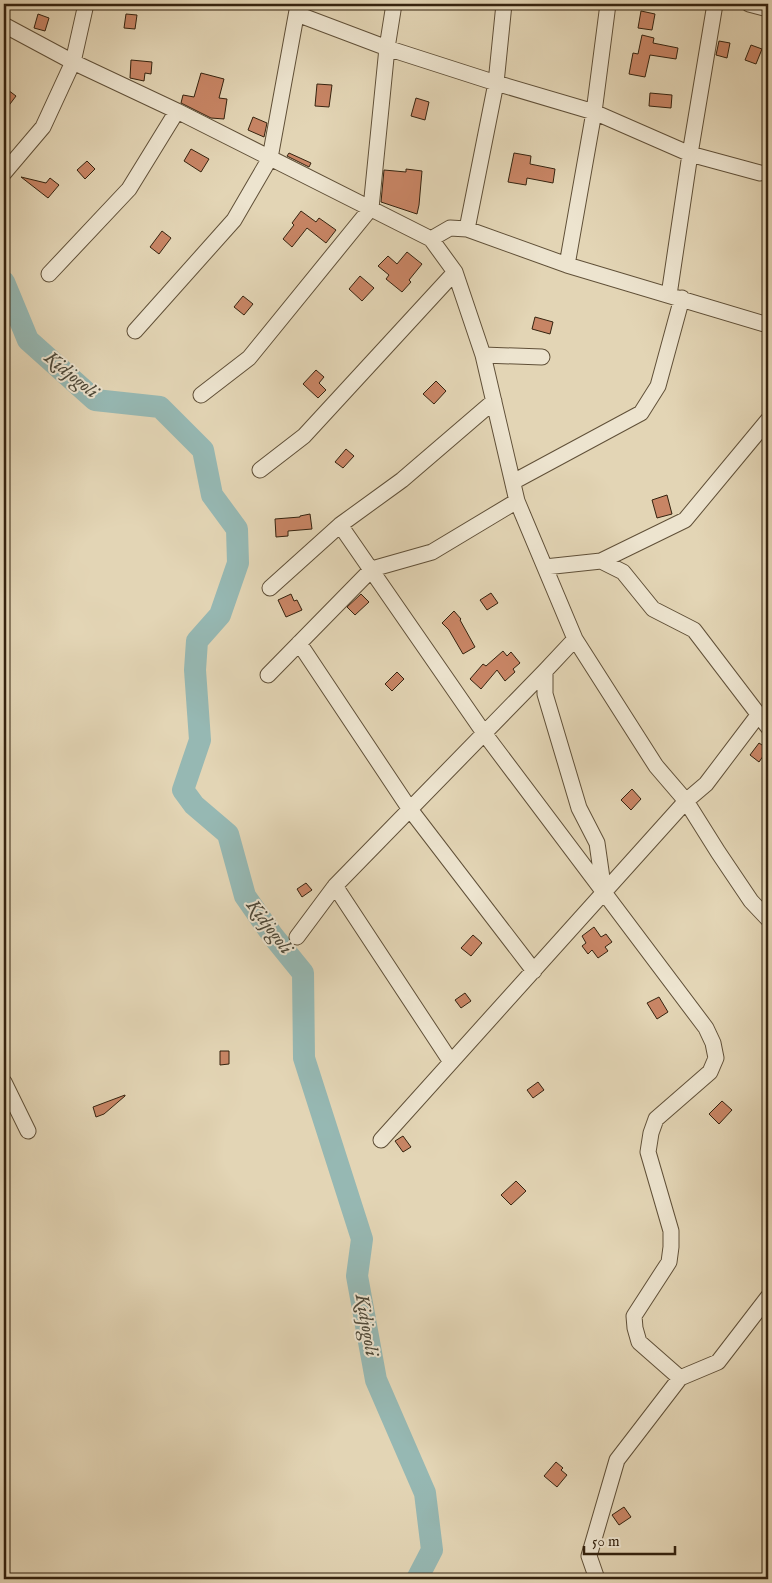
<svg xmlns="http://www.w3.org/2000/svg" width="772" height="1583" font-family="'IM FELL English',serif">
<rect width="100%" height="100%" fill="#e3d5b5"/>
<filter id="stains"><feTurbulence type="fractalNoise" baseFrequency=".004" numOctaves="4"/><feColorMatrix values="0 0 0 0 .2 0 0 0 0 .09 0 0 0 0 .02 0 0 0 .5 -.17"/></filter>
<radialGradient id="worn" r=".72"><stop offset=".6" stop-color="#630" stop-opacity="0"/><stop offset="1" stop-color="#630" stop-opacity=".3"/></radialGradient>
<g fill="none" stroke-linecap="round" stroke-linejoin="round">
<path stroke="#96b8b3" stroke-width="22" d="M4 282 28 340 95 400 160 407 203 450 212 495 237 529 238 563 220 615 197 641 195 670 200 740 183 790 194 805 228 834 245 896 273 936 303 973 304 1058 362 1239 357 1276 376 1380 425 1493 432 1550 417 1579"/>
</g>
<path fill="#c88565" stroke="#35230f" d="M641 11 655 14 652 30 638 28Z
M38 14 49 18 45 31 34 28Z
M126 14 137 15 135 29 124 28Z
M642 35 654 38 653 43 678 48 676 59 650 55 645 77 629 74 633 53 638 54Z
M719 41 730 43 727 58 716 55Z
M751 45 762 49 756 64 745 60Z
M131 60 152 62 151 74 145 73 144 81 130 78Z
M201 73 224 79 219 98 227 99 224 119 211 118 181 103 183 95 194 97Z
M317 84 332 85 329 107 315 106Z
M4 87 16 96 4 112Z
M650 93 672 95 671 108 649 106Z
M416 98 429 102 425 120 411 116Z
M253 117 267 123 264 137 248 130Z
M191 149 209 159 201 172 184 161Z
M289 153 311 163 309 167 287 156Z
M514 153 531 156 530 164 555 169 553 183 527 178 526 185 508 182Z
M87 161 95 169 85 179 77 170Z
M406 169 422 171 419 205 417 214 381 202 384 170 406 172Z
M21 177 46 183 50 178 59 185 48 198Z
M301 211 316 222 319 218 336 230 326 243 307 228 292 247 283 239 294 225 292 223Z
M162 231 171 238 159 254 150 247Z
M407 252 422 264 409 280 411 282 402 292 386 279 389 275 378 266 388 256 397 264Z
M360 276 374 288 362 301 349 289Z
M243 296 253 304 244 315 234 307Z
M535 317 553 322 550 334 532 329Z
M316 370 324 377 319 383 326 390 318 398 303 384Z
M436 381 446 391 434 404 423 394Z
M346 449 354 456 343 468 335 462Z
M667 495 672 514 657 518 652 500Z
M310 514 312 529 288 531V536L276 537 275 519 300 517V516Z
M491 593 498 603 487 610 480 600Z
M291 594 294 601 297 600 302 610 286 617 278 600Z
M361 594 369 602 355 615 347 607Z
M454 611 461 619 460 620 475 647 463 654 449 630 442 623Z
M503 651 507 656 511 652 520 663 513 669 515 672 505 681 497 670 481 689 470 679 483 664 486 666Z
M397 672 404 679 392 691 385 684Z
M759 743 768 749 759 762 750 755Z
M632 789 641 799 631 810 621 800Z
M306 883 312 890 302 897 297 889Z
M594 927 601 937 606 934 612 942 605 947 608 951 598 958 592 950 588 954 582 946 586 943 582 936Z
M473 935 482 943 471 956 461 948Z
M465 993 471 1001 461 1008 455 1000Z
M659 997 668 1012 657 1019 647 1003Z
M220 1051H229V1064L220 1065Z
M538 1082 544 1090 533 1098 527 1090Z
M125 1095V1096L104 1114 96 1117 93 1107Z
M722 1101 732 1110 719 1124 709 1114Z
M403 1136 411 1147 403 1152 395 1141Z
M516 1181 526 1191 511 1205 501 1195Z
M556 1462 563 1468 561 1470 567 1475 557 1487 544 1476Z
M624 1507 631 1517 619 1525 612 1515Z"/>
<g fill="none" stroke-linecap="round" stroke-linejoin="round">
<g stroke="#605038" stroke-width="17">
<path id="minor" d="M749 4 768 9
M297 14 387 48 496 83 594 112 690 154 760 173
M4 25 73 62 177 111 431 239 455 272 483 355 517 501 575 639 656 766 686 801 718 852 751 901 768 919
M4 173 43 127 73 62 86 4
M467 229 496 83 504 4
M431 239 450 228 467 229 567 265 768 325
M567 265 594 112 608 4
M49 274 129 189 177 111
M669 295 690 154 715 4
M135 331 234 220 270 158 298 5
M483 355 542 357
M201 395 249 358 371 208 387 48 394 4
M260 470 304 436 455 272
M513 482 641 413 658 386 682 298
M340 525 484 733 706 1028 713 1043 716 1058 710 1072 656 1119 651 1133 648 1152 671 1231V1247L669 1262 634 1316 635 1328 639 1342 680 1378
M601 561 623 572 653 609 694 630 768 727
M545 567 601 561 685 520 768 420
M270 588 340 525 402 480 494 401
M299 643 409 808 534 971
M545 671V694L579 808 597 843 604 892
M268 675 372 569 432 552 517 501
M335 886 451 1062
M297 937 335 886 545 671 575 639
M4 1082 28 1131
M381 1140 686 801 706 784 759 714
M597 1579 589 1556 617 1460 680 1378 718 1362 768 1297"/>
</g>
<use href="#minor" stroke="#ede4cf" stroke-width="15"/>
</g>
<g text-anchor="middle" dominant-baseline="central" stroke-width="4" stroke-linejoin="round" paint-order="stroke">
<g font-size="19" font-style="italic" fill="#4d4838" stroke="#ede4cf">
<text transform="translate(71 375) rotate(39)">Kidjogoli</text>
<text transform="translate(269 927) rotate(53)">Kidjogoli</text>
<text transform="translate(366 1325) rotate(80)">Kidjogoli</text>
</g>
</g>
<rect width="772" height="1583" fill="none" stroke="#e3d5b5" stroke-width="20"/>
<rect x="5" y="5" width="762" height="1573" fill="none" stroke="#35230f" stroke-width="2.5"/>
<rect x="10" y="10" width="752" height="1563" fill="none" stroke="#35230f"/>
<path d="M584 1546v8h91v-8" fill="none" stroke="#35230f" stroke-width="2.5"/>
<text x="592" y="1546" font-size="15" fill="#35230f" stroke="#ede4cf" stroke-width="4" paint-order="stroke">50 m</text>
<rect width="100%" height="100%" filter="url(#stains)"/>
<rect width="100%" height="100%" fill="url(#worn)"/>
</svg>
